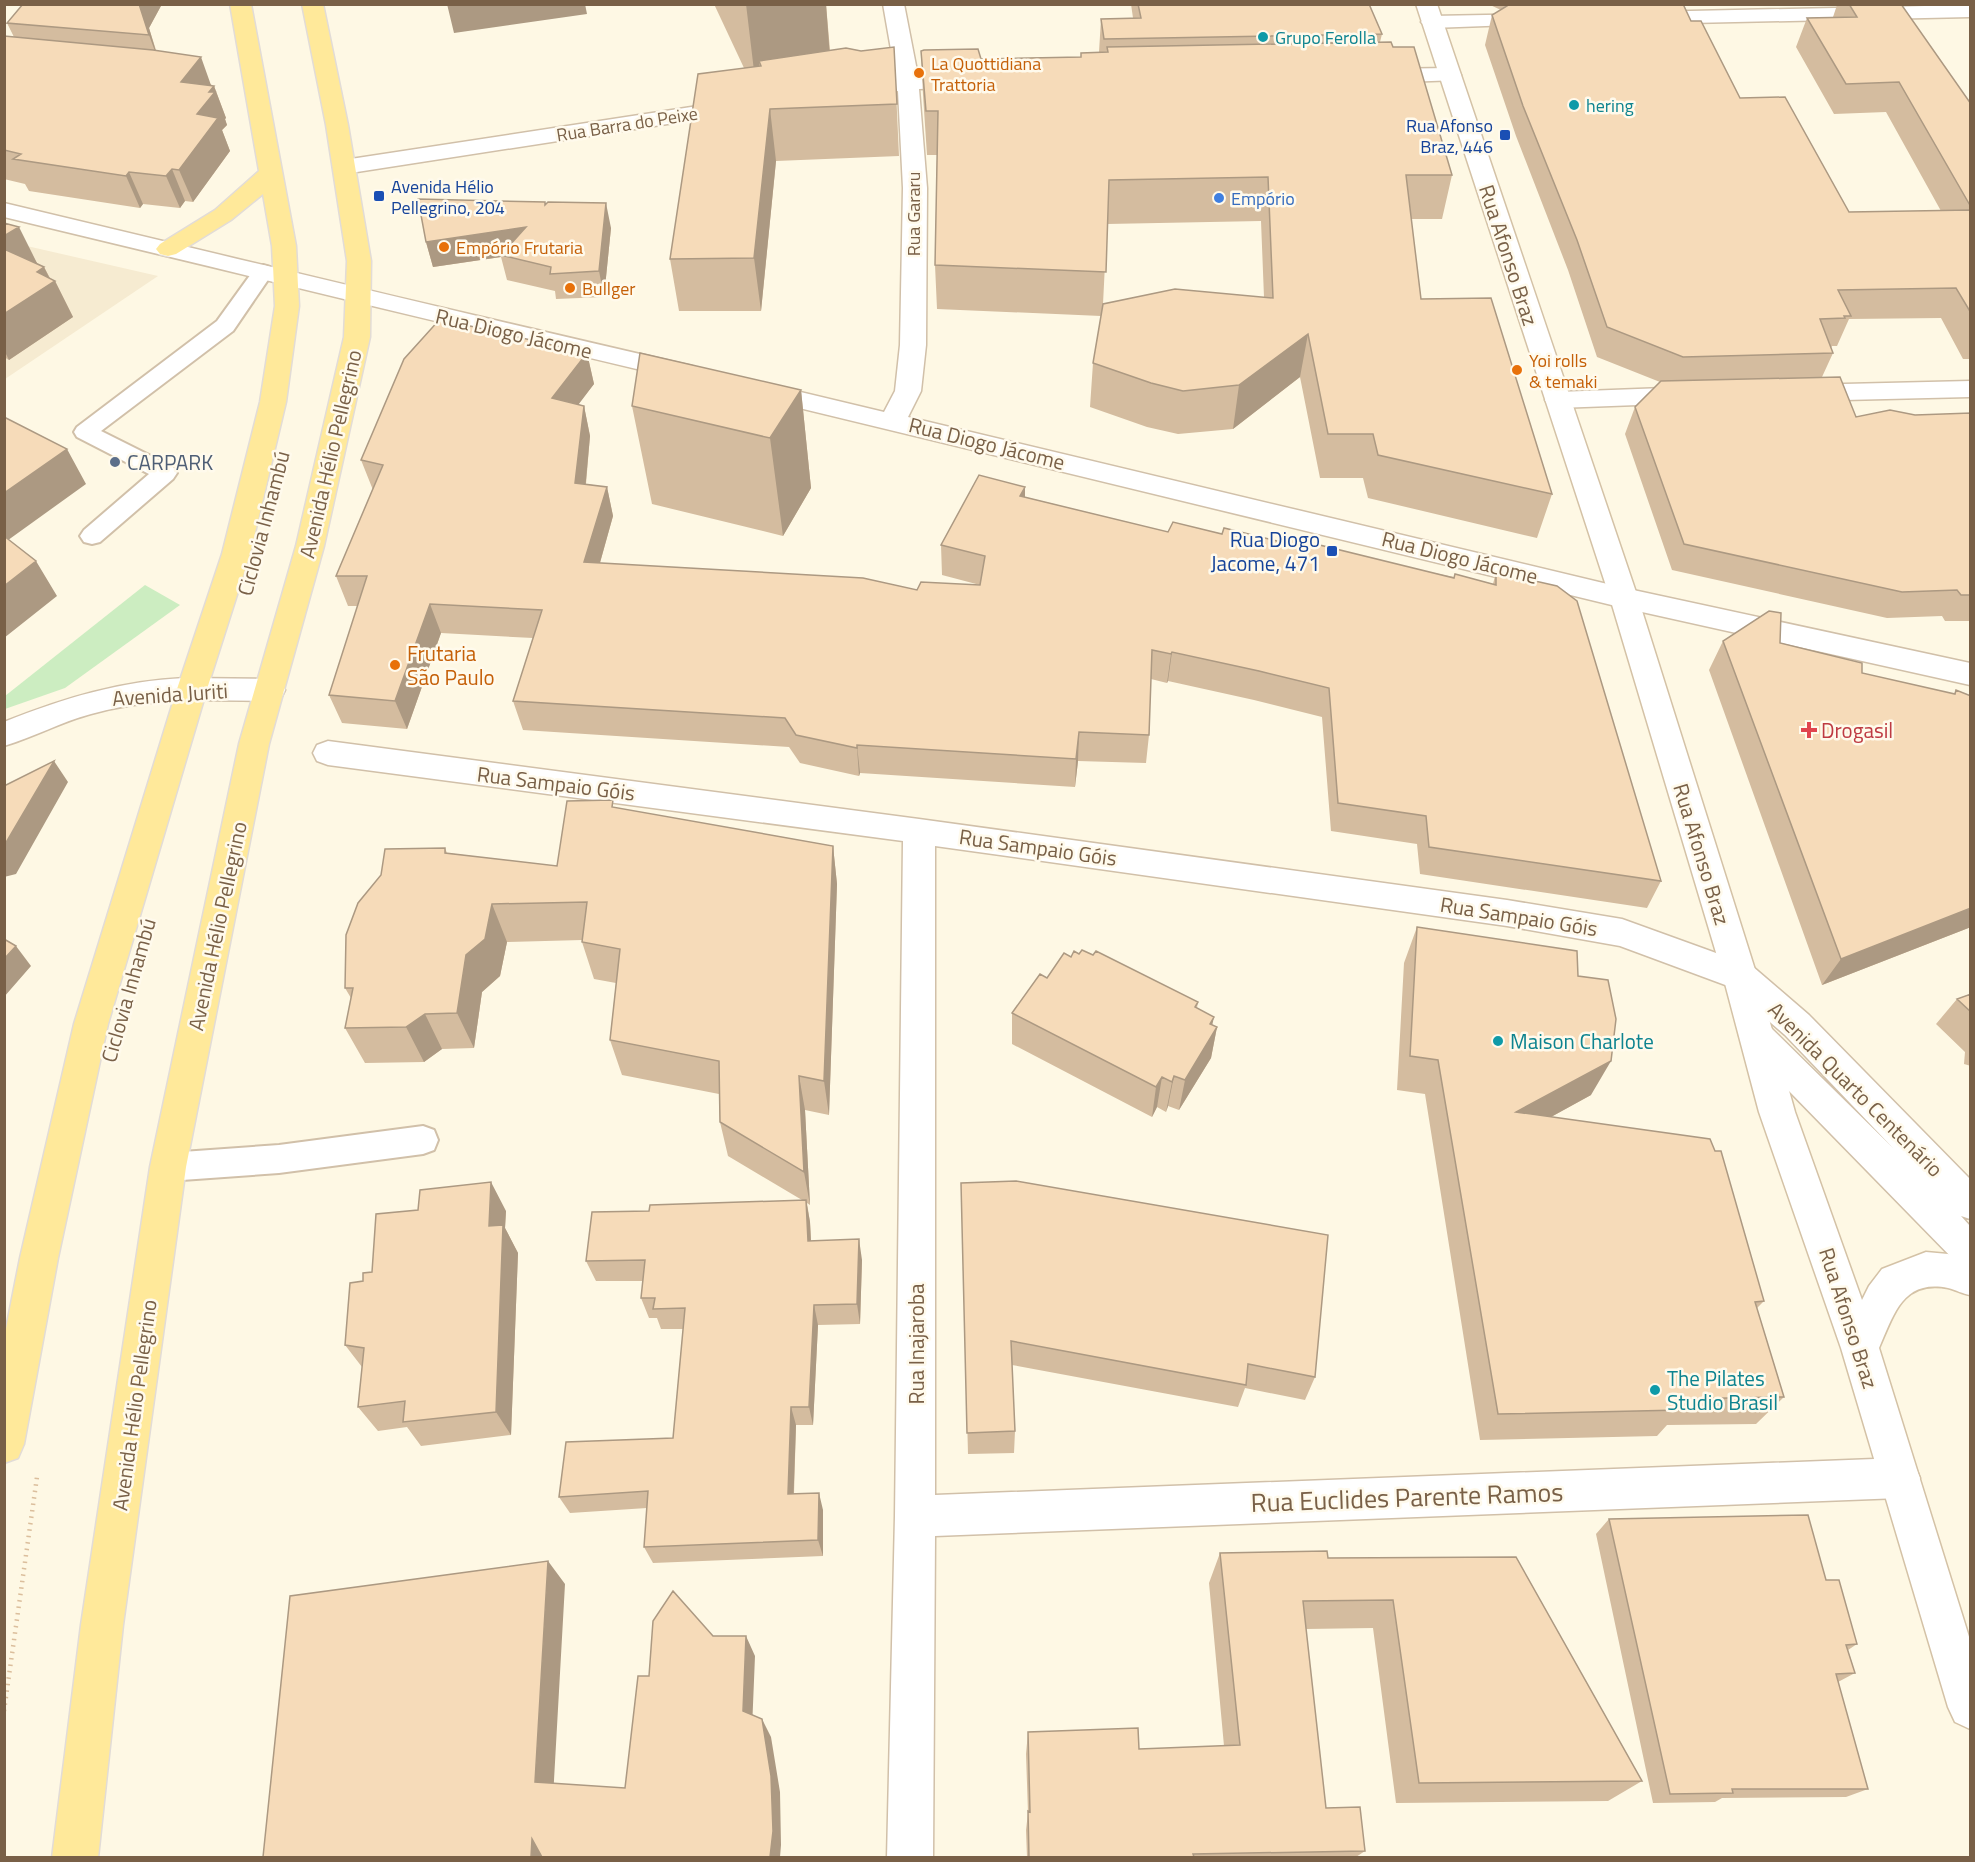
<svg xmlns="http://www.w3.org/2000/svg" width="1975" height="1862" font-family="'Titillium Web',sans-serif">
<rect width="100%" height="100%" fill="#fef8e4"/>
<path fill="#f6ebd1" d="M5 241 158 276 5 379Z"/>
<path fill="#ccedc1" d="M145 585 180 605 65 688 5 709V696Z"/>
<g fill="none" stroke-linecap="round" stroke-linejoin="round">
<g stroke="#d1c0a9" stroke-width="4">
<path id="lane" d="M263 265 270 267 274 271 233 331 101 431 173 467 177 473 173 479 100 542 92 544 84 542 80 536 84 530 149 474 77 437 74 432 77 427 217 321 256 267Z
M423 1126 434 1130 438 1140 434 1150 423 1154 279 1173 168 1181 157 1177 152 1167 157 1157 168 1153 279 1145Z"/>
</g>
<g stroke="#d1c0a9" stroke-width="3">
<path id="street" d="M883 4H904L918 76 966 75 974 77 977 82 974 87 919 89 927 188 926 345 921 391 908 417 1624 588 1970 663V685L1624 608 750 396 746 390 750 384 759 382 884 412 895 391 900 345 903 188 898 91 850 97 842 95 839 90 842 85 896 78Z
M1970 5V17L1645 24 1638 22 1635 18 1638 14 1645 12Z
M1534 14 1541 16 1545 20 1541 24 1432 28 1425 26 1421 22 1425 18 1432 16Z
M1450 68 1458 70 1461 75 1458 80 1378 83 1370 81 1367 76 1370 71 1378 69Z
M737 100 745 102 748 107 745 112 344 174 336 172 333 167 336 162 344 160Z
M4 203C231 257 456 312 683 364L692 366 696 372 692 378 683 380C456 327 231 271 4 217Z
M1970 381V397L1802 401 1793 399 1789 393 1793 387 1802 385Z
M1691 387 1700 389 1704 395 1700 401 1691 403 1558 408 1549 406 1545 400 1549 394 1558 392Z
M185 678 270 679 281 682 285 690 281 698 270 701C210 700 149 697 91 714 61 722 34 737 4 746V722C64 698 120 681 185 678Z
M328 741 919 819 1507 900 1622 919 1752 966 1809 1015 1970 1179V1219L1961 1216 1970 1226V1268L1957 1263 1744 1045 1739 1035 1744 1025 1756 1020 1768 1025 1893 1148 1785 1035 1728 986 1620 946 1507 926 935 846V1495L1900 1458 1914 1464 1920 1478 1914 1492 1900 1498 935 1536 933 1858H887L895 1516 903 841 328 765 317 761 313 753 317 745Z"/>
</g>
<g stroke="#d4c2a6" stroke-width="3">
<path id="secondary" d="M1416 4H1437L1638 598 1757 976 1795 1112 1862 1300 1869 1286 1882 1269 1926 1252 1948 1254 1970 1261V1295C1963 1294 1956 1290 1948 1288 1903 1279 1894 1314 1879 1348L1970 1640V1729L1955 1722 1948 1707 1841 1348 1759 1112 1723 976 1610 598Z"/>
</g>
<g stroke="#e2dcd7" stroke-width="3">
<path id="primary" d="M230 4H251L296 246 299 306 286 402 250 554 207 689 108 1024 58 1258 24 1444 18 1458 4 1463V1339L20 1258 74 1024 177 689 222 554 260 402 275 306 272 246 263 194 231 220 176 254 168 256 160 254 156 249 160 244 215 210 259 171Z
M302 4H323L348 125 371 261 370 337 324 546 269 744 186 1167 123 1625 98 1858H52L81 1625 150 1167 239 744 296 546 344 337 347 261 326 125Z"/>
</g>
<path stroke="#dbbe9c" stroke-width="4.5" stroke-dasharray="1.5 5" stroke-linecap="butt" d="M4 1711 37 1477"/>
<use href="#lane" fill="#fff" fill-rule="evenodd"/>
<use href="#street" fill="#fff" fill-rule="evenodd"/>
<use href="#secondary" fill="#fff" fill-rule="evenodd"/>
<use href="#primary" fill="#ffe99a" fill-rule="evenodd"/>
</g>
<path fill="#d4bc9f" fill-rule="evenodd" d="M4 4H162L149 28 156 50 212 85 214 86 226 118 225 119 227 125 222 130 230 151 193 202 185 201 180 208 143 204 140 208 29 191 25 184 4 179V36L14 37 7 23 22 6Z
M714 4H826L830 50 861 51 894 47 899 156 776 161 761 311H679L670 259 744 68Z
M1131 4H1369L1382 34 1380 42 1452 175 1442 219H1411L1421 299 1552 494 1537 538 1368 498 1363 478H1320L1300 377 1233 429 1178 434 1147 427 1090 407 1093 363 1101 316 937 309 935 265 937 155H927L923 95 921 51 981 59 1081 57 1099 52 1101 19 1133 18ZM1261 221 1264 297 1103 304 1107 224Z
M1488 4H1683L1691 21 1740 98 1849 212 1941 211 1886 112 1834 114 1796 47 1807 18 1833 17 1837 5 1821 6V4H1901L1971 104V359H1963L1941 318 1849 319 1837 346H1832L1831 348 1833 353 1822 377 1856 417 1971 413V621H1945L1942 616 1887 618 1672 570 1625 434 1635 407 1660 382 1597 357 1568 270 1516 136 1485 45 1492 15 1501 10Z
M545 204 611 228 604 297 556 299 555 291 507 280 501 257 433 267 426 242Z
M4 223 37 263 44 267 50 278 55 281 73 317 9 360 4 357Z
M587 353 594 384 578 404 584 406 590 436 586 484 607 487 613 516 600 563 917 590 980 585 942 575 941 545 1025 497 1168 532 1222 534 1289 544 1454 577 1455 574 1493 584 1496 572 1661 881 1647 908 1420 874 1417 844 1331 831 1322 717 1254 700 1168 681 1167 683 1151 679 1149 735 1146 763 1078 761 1075 787 860 773 859 776 800 763 789 747 523 730 513 701 533 638 441 633 407 729 342 723 329 695 358 606H348L336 576 373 490 361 460Z
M801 390 811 488 783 536 652 504 632 406Z
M1723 641 1780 643 1862 673 1954 694 1956 690 1971 696V927L1822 985 1709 670Z
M615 808 833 846 837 884 829 1115 805 1110 810 1205 807 1203 810 1222 811 1241 862 1260 860 1324 818 1325 813 1425H796L794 1494 823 1510V1556L653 1563 644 1547 647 1508 570 1513 559 1497 673 1438 683 1329H661L657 1318H649L641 1298 643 1281H596L586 1261 649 1211 802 1200 728 1156 720 1122 719 1094 622 1075 610 1040 616 983 594 979 582 942V940L507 942 500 976 482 992 474 1048 442 1049 424 1062 365 1063 345 1028 351 998 345 988 445 848 447 853 557 866Z
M1417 927 1578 976 1591 1095 1551 1117 1764 1301 1757 1308 1784 1397 1756 1424 1667 1425 1657 1436 1480 1440 1425 1094 1397 1090 1404 963Z
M1079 954 1198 1002 1197 1008 1212 1025 1217 1027 1211 1058 1179 1110 1168 1106 1166 1112 1157 1107 1152 1117 1012 1044V1013L1047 978 1071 957Z
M1971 986V1066L1964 1064 1965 1052 1936 1024 1957 999 1970 994Z
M961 1183 1315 1377 1305 1400 1245 1388 1238 1407 1012 1365 1015 1431 1014 1453 968 1454Z
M506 1211 505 1228 518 1253 511 1435 421 1446 407 1427 378 1431 358 1407 362 1367 345 1345 363 1281Z
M1609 1519 1826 1580 1857 1644 1848 1650 1855 1673 1838 1682 1868 1789 1846 1797 1722 1798 1715 1802 1653 1803 1596 1534Z
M1220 1553 1328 1558 1516 1557 1642 1781 1608 1801 1396 1803 1373 1628 1306 1629 1326 1808 1365 1851 1356 1857H1027L1026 1830 1028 1813 1026 1754 1028 1732 1139 1749 1224 1746 1209 1583Z"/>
<path fill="#ac9982" d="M139 4H162L149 28 160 65 149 35Z
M447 4H585L587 14 454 33Z
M746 4H826L832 85 759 61 762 96H757Z
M201 57 212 88 214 86 226 118 225 119 227 125 222 130 230 151 193 202 179 170 181 82Z
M770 109 776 161 761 311 754 258Z
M172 169 185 201 180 208 166 176Z
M129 172 143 204 140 208 126 176Z
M606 203 611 228 604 297 599 271Z
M19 227 37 263 4 267V236Z
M526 227 501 255V257L433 267 426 242Z
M44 267 52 283 55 281 73 317 9 360 4 350V314L37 272Z
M1308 334 1300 377 1233 429 1239 385Z
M587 353 594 384 560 429 552 398Z
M801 390 811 488 783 536 770 438Z
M584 406 590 436 583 513 575 483Z
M67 449 86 484 4 543V493Z
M607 487 613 516 592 591 584 562Z
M1025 487V517L1020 496Z
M36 561 57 596 4 638V586Z
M430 604 441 633 407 729 395 701Z
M1172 652 1168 681 1167 683 1171 654Z
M1079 732 1078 761 1075 787 1076 759Z
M857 745 860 773 859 776 857 748Z
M54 761 68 782 16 874 4 877V846Z
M833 846 837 884 829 1115 824 1081Z
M492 904 507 942 500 976 482 992 474 1048 457 1013 466 955Z
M1971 908V927L1822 985 1841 959Z
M16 946 31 966 4 997V959Z
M425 1014 442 1049 424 1062 406 1027Z
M1214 1017 1209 1040 1217 1027 1211 1058 1179 1110 1185 1080 1210 1024Z
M1611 1061 1591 1095 1500 1145 1516 1112Z
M799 1076 805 1110 810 1205 804 1172Z
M1174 1076 1168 1106 1166 1112 1172 1082Z
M1162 1077 1157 1107 1152 1117 1156 1087Z
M491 1182 506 1211 505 1228 518 1253 511 1435 496 1412 489 1226Z
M806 1200 810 1222 812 1262 808 1241Z
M859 1239 862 1260 860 1324 857 1304Z
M814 1305 818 1325 813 1425 809 1407Z
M791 1407 796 1425 793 1510 788 1494Z
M819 1493 823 1510V1556L818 1540Z
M548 1561 565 1584 553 1798 535 1782Z
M746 1636 755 1656 752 1729 743 1711Z
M762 1719 771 1737 780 1792 781 1845 780 1857H770Z
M532 1839 550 1857H531Z"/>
<path fill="#f6dbb9" stroke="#ac9982" stroke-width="1.5" d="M23 4H139L149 35 7 23Z
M1138 4H1369L1382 34 1104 39 1101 19 1141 18Z
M1510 4H1683L1691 21H1701L1740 98 1785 97 1849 212 1971 210V313L1956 288 1838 290 1851 316H1844L1845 318 1820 319 1833 353 1683 357 1607 327 1577 240 1523 106 1492 15Z
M1849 4H1901L1971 104V207L1899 82 1846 84 1807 18 1857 17Z
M4 36 153 50 201 57 181 82 214 86 209 92H215L197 114 218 118 179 170 172 169 166 176 129 172 126 176 13 159 21 154 4 150Z
M1391 42 1393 47H1414L1452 175H1406L1421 299 1491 298 1552 494 1378 455 1373 434H1328L1308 334 1239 385 1183 391 1151 383 1093 363 1103 304 1175 289 1273 298 1268 177 1109 180 1106 272 935 265 938 111H926L921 51 924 50 978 49 981 59 1081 57V53L1108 52 1107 47Z
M894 47 897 104 770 109 754 258 670 259 698 74 761 66 759 61 846 48 861 51Z
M418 199 545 202V205L548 202 606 203 599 271 550 274 551 267 501 255 526 227 426 242Z
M4 223 19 227 4 236Z
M4 249 44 267 37 272 55 281 4 314Z
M440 319 587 353 552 398 584 406 575 483 607 487 584 562 863 578 917 590 921 582 980 585 985 556 941 545 979 475 1025 487 1020 496 1168 532 1173 522 1222 534 1224 528 1289 544 1291 538 1454 578 1455 574 1496 585V572L1557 586 1577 601 1661 881 1429 847 1426 816 1338 803 1329 688 1259 671 1172 652 1171 654 1152 650 1149 735 1079 732 1076 759 857 745V748L796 735 785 718 513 701 542 610 430 604 395 701 329 695 367 576H336L383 465 361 460 404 359Z
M640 353 801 390 770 438 632 406Z
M1840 377 1856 417 1890 410 1915 415 1971 413V595H1961L1957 590 1902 592 1684 544 1635 407 1661 381Z
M4 417 67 449 4 493Z
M4 536 36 561 4 586Z
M1769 611 1781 613 1780 643 1862 663V673L1955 694 1956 690 1971 696V908L1841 959 1723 641Z
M54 761 4 846V786Z
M613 800 612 807 833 846 824 1081 799 1076 804 1172 720 1122 719 1061 610 1040 620 949 582 942 587 902 492 904 485 939 466 955 457 1013 425 1014 406 1027 345 1028 353 988H345L346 935 358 903 381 875 385 849 445 848V853L557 866 567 801Z
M1417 927 1577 951 1578 976 1608 980 1616 1019 1611 1061 1516 1112 1710 1139 1715 1151H1721L1764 1301 1755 1302 1784 1397 1679 1399 1681 1410 1498 1414 1438 1060 1410 1056Z
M4 939 16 946 4 959Z
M1082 950 1093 955 1096 951 1198 1002 1195 1007 1214 1017 1210 1024 1217 1027 1185 1080 1174 1076 1172 1082 1162 1077 1156 1087 1012 1013 1040 974 1047 978 1064 953 1071 957 1074 951 1079 954Z
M1971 994V1012L1957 999Z
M1016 1181 1328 1235 1315 1377 1248 1364 1246 1385 1011 1341 1015 1431 967 1433 961 1183Z
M491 1182 489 1226 503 1225 496 1412 403 1422 405 1401 358 1407 364 1348 345 1345 350 1283 363 1281V1273L372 1272 376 1214 418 1210 420 1190Z
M806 1200 808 1241 859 1239 857 1304 814 1305 809 1407H791L788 1494 819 1493 818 1540 644 1547 648 1491 559 1497 566 1442 673 1438 685 1308 653 1309 655 1298H641L645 1260 586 1261 592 1212 649 1211 650 1205Z
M1808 1515 1826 1580H1839L1857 1644 1846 1645 1855 1673 1836 1674 1868 1789H1732L1733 1793 1670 1794 1609 1519Z
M1327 1551 1328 1558 1516 1557 1642 1781 1419 1783 1393 1600 1303 1601 1326 1808 1360 1807 1365 1851 1193 1854 1194 1857H1029L1028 1811 1030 1812 1028 1732 1138 1728 1139 1749 1240 1745 1220 1553Z
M548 1561 535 1782 625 1788 638 1676H649L653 1621 673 1591 713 1636H746L743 1711 762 1719 771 1776 773 1831 770 1857H542L532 1839 531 1857H263L290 1596Z"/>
<g fill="#0f9aa8" stroke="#fffaec" stroke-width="2">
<circle cx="1263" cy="37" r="6"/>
<circle cx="1574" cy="105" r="6"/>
<circle cx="1498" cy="1041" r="6"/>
<circle cx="1655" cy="1390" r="6"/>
</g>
<g fill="#e8710a" stroke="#fffaec" stroke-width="2">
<circle cx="919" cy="73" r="6"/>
<circle cx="444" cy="247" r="6"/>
<circle cx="570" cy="288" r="6"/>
<circle cx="1517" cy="370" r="6"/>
<circle cx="395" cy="665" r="6"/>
</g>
<g fill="#1a4fb4" stroke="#fffaec" stroke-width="2">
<rect x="1499" y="129" width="12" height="12" rx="3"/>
<rect x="373" y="190" width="12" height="12" rx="3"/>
<rect x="1326" y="545" width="12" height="12" rx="3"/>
</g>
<circle fill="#3f7fe0" stroke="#fffaec" stroke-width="2" cx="1219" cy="198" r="6"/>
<circle fill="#5c6f8a" stroke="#fffaec" stroke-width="2" cx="115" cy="462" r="6"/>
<path fill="#e0444e" stroke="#fffaec" stroke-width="2" d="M1806 721h6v6h6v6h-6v6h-6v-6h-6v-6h6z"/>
<g text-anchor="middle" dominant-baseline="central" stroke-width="5" stroke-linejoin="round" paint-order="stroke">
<g font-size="18" fill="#0d838f" stroke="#fffaec" text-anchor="start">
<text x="1275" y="37">Grupo Ferolla</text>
<text x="1586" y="105">hering</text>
</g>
<g font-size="18" fill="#c56008" stroke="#fffaec" text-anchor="start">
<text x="931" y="63">La Quottidiana<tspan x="931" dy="21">Trattoria</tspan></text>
<text x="456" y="247">Empório Frutaria</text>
<text x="582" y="288">Bullger</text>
<text x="1529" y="360">Yoi rolls<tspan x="1529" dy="21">&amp; temaki</tspan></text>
</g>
<g font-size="18" fill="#796047" stroke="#fffaec">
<text transform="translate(627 124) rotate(-9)">Rua Barra do Peixe</text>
<text transform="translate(913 214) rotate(-90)">Rua Gararu</text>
</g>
<g font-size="18" fill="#164399" stroke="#fffaec" text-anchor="end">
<text x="1493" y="125">Rua Afonso<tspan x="1493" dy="21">Braz, 446</tspan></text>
<text x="391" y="186" text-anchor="start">Avenida Hélio<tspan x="391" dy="21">Pellegrino, 204</tspan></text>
</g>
<g font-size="18" fill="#366cbe" stroke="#fffaec" text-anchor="start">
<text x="1231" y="198">Empório</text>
</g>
<g font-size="21" fill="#796047" stroke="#fffaec">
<text transform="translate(1509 255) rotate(72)">Rua Afonso Braz</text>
<text transform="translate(514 333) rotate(13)">Rua Diogo Jácome</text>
<text transform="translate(987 443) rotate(14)">Rua Diogo Jácome</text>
<text transform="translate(330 454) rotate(-77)">Avenida Hélio Pellegrino</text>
<text transform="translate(263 523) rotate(-75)">Ciclovia Inhambú</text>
<text transform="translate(1460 557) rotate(14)">Rua Diogo Jácome</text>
<text transform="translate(170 694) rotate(-4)">Avenida Juriti</text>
<text transform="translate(556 783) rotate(7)">Rua Sampaio Góis</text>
<text transform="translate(1038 847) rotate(8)">Rua Sampaio Góis</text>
<text transform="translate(1702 854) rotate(73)">Rua Afonso Braz</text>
<text transform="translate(1519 916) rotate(9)">Rua Sampaio Góis</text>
<text transform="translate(217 926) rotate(-78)">Avenida Hélio Pellegrino</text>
<text transform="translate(128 990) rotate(-74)">Ciclovia Inhambú</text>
<text transform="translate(1856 1089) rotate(45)">Avenida Quarto Centenário</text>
<text transform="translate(1849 1318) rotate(72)">Rua Afonso Braz</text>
<text transform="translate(916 1344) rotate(-90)">Rua Inajaroba</text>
<text transform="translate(134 1405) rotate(-82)">Avenida Hélio Pellegrino</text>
</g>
<g font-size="21" fill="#4e5e75" stroke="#fffaec" text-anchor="start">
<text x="127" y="462">CARPARK</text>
</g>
<g font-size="21" fill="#164399" stroke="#fffaec" text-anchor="end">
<text x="1320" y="539">Rua Diogo<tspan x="1320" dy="24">Jacome, 471</tspan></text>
</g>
<g font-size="21" fill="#c56008" stroke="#fffaec" text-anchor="start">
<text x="407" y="653">Frutaria<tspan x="407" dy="24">São Paulo</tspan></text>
</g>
<g font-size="21" fill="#be3a42" stroke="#fffaec" text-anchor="start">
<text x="1821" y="730">Drogasil</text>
</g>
<g font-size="21" fill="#0d838f" stroke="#fffaec" text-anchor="start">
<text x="1510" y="1041">Maison Charlote</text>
<text x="1667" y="1378">The Pilates<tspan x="1667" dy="24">Studio Brasil</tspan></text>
</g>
<g font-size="26" fill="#796047" stroke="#fffaec">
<text transform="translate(1407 1497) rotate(-2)">Rua Euclides Parente Ramos</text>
</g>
</g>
<rect width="1975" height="1862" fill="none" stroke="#796047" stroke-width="12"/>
</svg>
